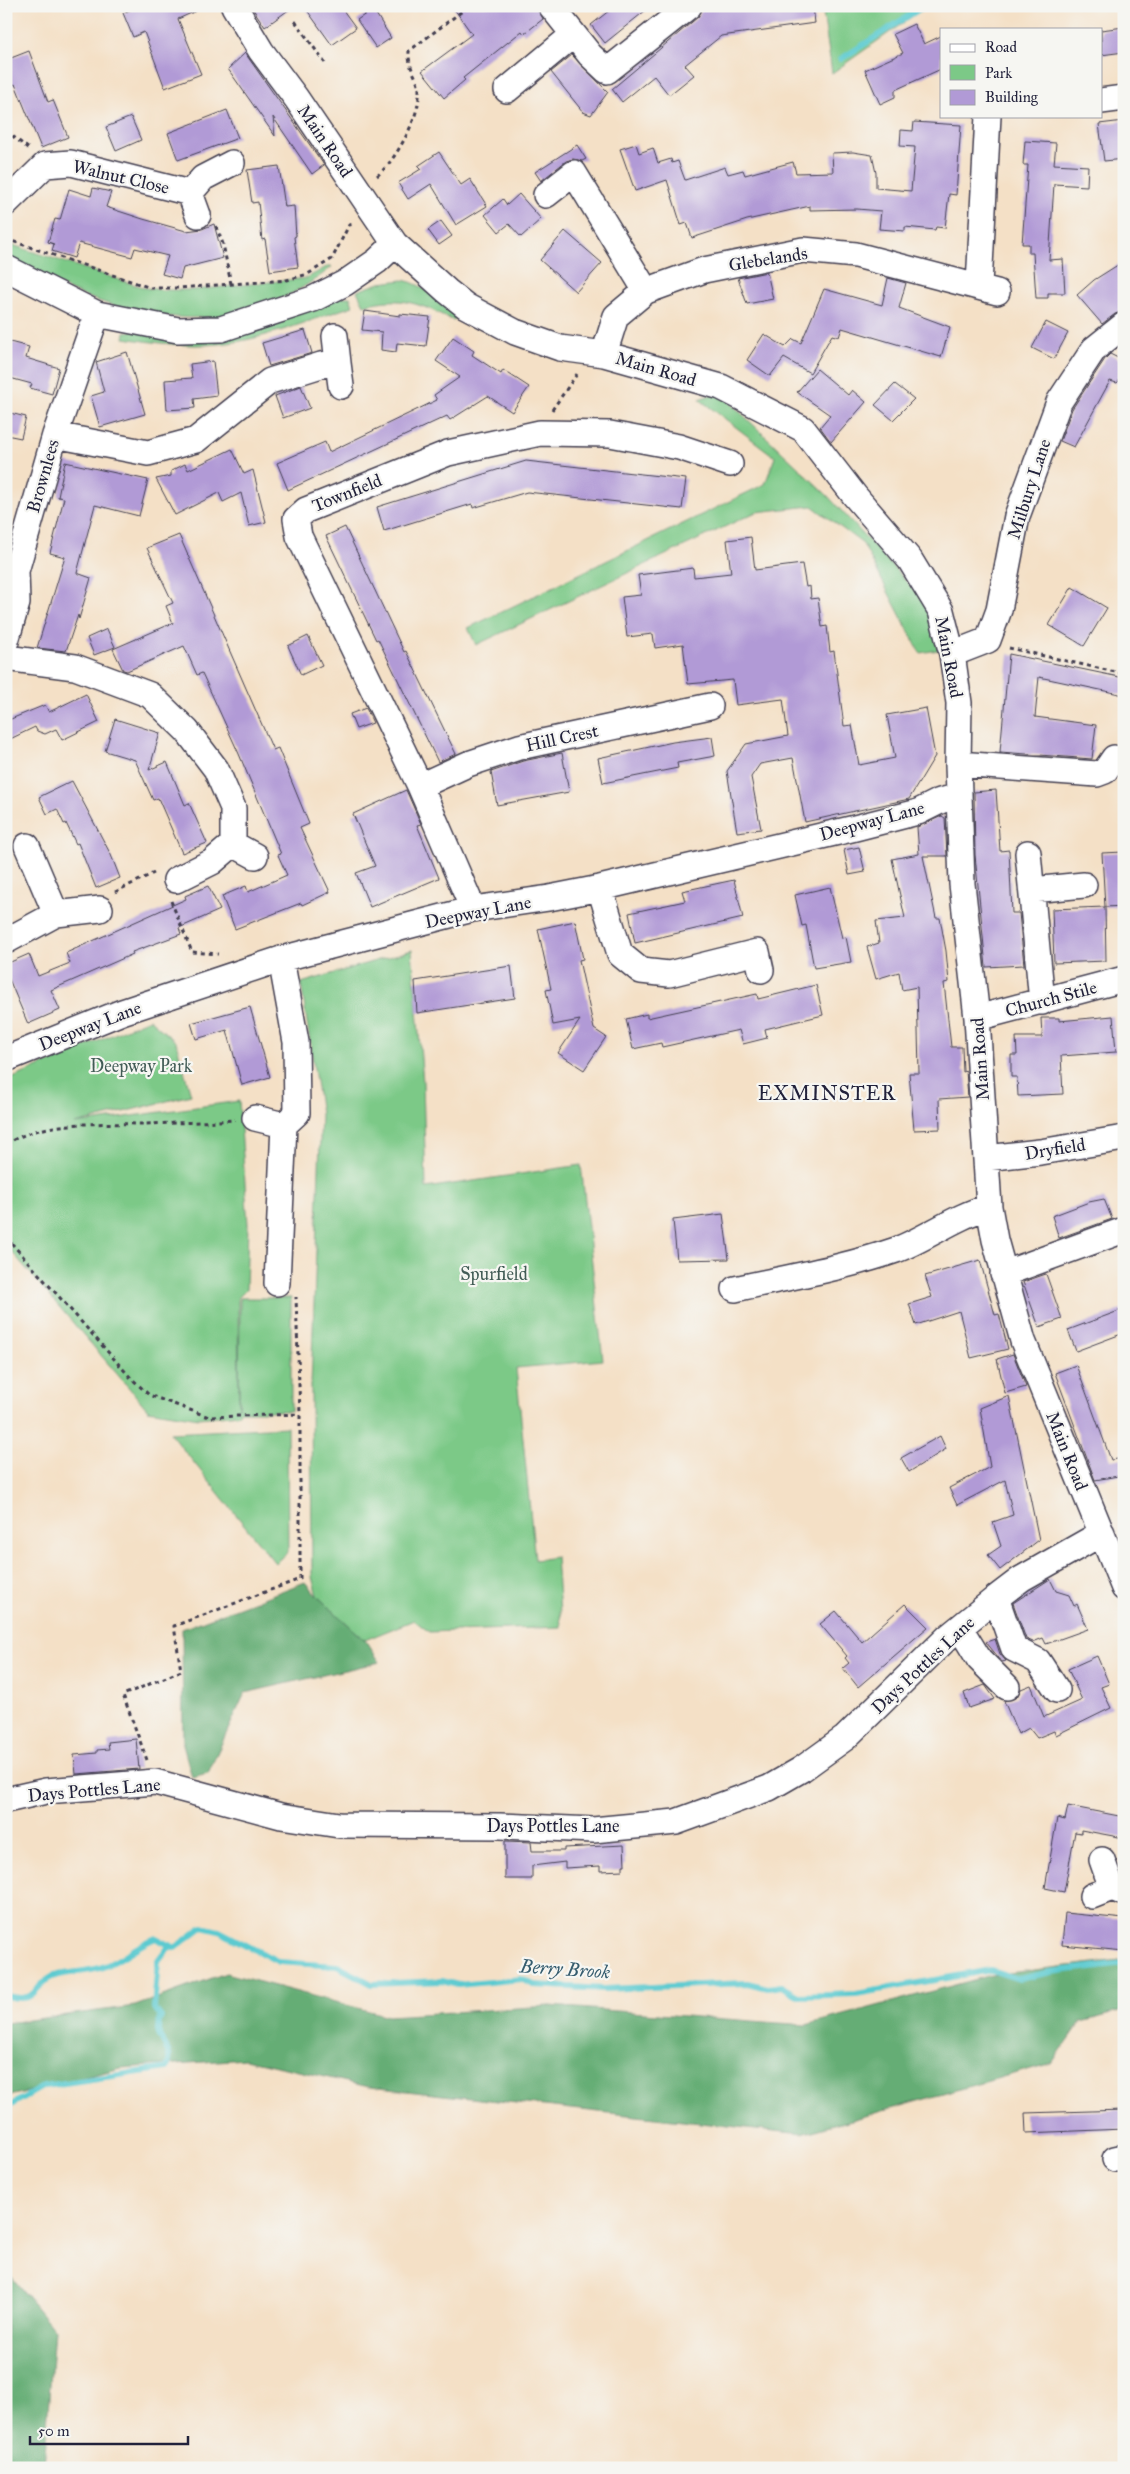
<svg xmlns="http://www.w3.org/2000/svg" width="1130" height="2474" font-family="'IM FELL Great Primer',serif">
<rect width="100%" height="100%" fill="#f6f6f2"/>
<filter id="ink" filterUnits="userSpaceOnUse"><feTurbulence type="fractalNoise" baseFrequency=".02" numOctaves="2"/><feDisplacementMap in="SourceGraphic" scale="10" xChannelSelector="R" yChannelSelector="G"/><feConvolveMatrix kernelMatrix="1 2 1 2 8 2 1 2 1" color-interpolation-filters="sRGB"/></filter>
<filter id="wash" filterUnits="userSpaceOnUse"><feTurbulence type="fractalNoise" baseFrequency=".0096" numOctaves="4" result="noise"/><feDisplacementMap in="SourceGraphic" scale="20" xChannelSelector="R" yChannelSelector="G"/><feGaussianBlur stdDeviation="1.12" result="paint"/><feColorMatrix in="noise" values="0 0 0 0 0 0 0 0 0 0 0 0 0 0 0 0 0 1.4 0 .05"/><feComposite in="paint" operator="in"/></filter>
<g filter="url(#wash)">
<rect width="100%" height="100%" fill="#f4e0c6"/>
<path fill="#7cc987" stroke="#4f7661" d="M822 6H927L832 73Z
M6 243 120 280 146 288 163 290H194L307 278 330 265 332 267C259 325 182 329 96 300 66 290 37 274 9 261Z
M403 280C427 285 438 301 457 315L454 321C421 304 402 295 364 305L357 291 380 283Z
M341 297H350L353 306C310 320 264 340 219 344 187 347 156 343 124 338L125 332Z
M719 392 826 494 929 606 938 650 920 653 863 544 812 506 756 512 476 645 468 628 765 484 775 457 699 399Z
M412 950 423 1082 426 1188 581 1165 603 1360 516 1368 535 1560 556 1557 561 1627 429 1632 414 1620 365 1640 317 1596 312 1577 311 1385 321 1114 301 983Z
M149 1019 176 1042 191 1095 75 1124 239 1101 248 1224 246 1290 238 1298 239 1408 240 1298H291V1411H240L239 1414 199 1418 148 1410 6 1245V1081Z
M287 1427 288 1552 275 1563 170 1433Z"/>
<path fill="#65ad74" stroke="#446858" d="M305 1582 317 1596 365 1640 380 1662 245 1693 208 1773 192 1777 183 1745 182 1629Z
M1119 1960 1124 1965V2011L1081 2022 1052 2063 802 2134 369 2087 245 2059 121 2068 6 2097V2023L135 2006 226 1973 388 2016 550 2006 806 2025 992 1975Z
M6 2270 54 2329 44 2468H6Z"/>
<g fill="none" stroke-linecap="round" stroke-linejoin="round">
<path stroke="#5ccad0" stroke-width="6" d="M841 59 924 6
M6 1996C39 2003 29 1990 52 1977 62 1972 90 1973 105 1966 123 1959 137 1945 156 1938L175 1948 202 1927 219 1931 279 1962 337 1966 372 1984 442 1981 458 1985 521 1979 534 1985 604 1989 747 1983 768 1988 782 1986 799 1996 856 1994 991 1970 1019 1979 1051 1972 1124 1963
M6 2108 44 2086 167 2068C177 2045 149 2041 161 2017L154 2008 158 1961 170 1945"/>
</g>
<g id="blocks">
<path fill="#b19ad6" d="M139 6H207L178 19 201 74 165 88 144 32 133 37 123 13Z
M251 6H294L265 27Z
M304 6H340L356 28 332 45Z
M452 6H537L543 19 524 34 522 31 463 78 465 80 444 98 422 71 472 34Z
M615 6H651L605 43 591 25Z
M704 6H813L815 23 721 36 685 65 694 75 669 95 654 76 622 102 612 89 698 17Z
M373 9 391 38 376 48 357 20Z
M914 24 924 44 941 36V69L895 90V97L880 104 865 70 903 53 893 34Z
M1124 27V52L1101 55V30Z
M29 51 48 102 53 100 68 137 41 148 15 84 10 86 6 76V60Z
M245 53 324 165 312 174 273 117 275 136 228 69Z
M572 55 608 92 591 115 583 112 551 72Z
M227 110 238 138 178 160 168 133Z
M131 117 141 140 116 151 106 127Z
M1124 121V159L1104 161 1099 124Z
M914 122 961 125 956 195 949 194 945 228 936 227 935 230 905 227V231L879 229 881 211 857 209 810 210V206L747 220 692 238 687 223 681 225 667 180 635 191 620 149 636 144 639 153 653 148 658 163 671 159 672 163 678 161 685 180 725 167 728 174 743 170 745 175 793 162 796 173 833 172 832 153 853 152 872 155 876 173V188L911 191 915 147 900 146 901 130 913 131Z
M1025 141 1056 143 1054 164 1088 166 1087 186 1054 184 1049 260 1063 259 1065 293H1048V298H1036L1033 253H1029V244H1022L1028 165H1023Z
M577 145 586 159 582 161 573 159 566 161 541 181 535 172Z
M439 152 461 185 470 179 487 206 456 225 431 184 408 199 398 183 421 169 418 166Z
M279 166 285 207 294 206 296 236 294 237 298 267 270 271 265 239 262 240 258 202 252 203 247 170Z
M93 188 111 192 106 207 143 219 186 231 202 229 214 224 223 258 183 268 180 279 162 274 168 256 135 248 132 257 79 243 74 258 52 251 54 244 48 242 55 219 60 220 69 189 91 196Z
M519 194 541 219 521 237 509 224 499 232 485 215 503 199 507 205Z
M441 221 452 236 439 245 428 230Z
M565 231 602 263 576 292 540 260Z
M1124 261V311L1115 314 1102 324 1077 295 1094 280Z
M767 272 773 299 747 304 738 278Z
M888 278 906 283 899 308 950 327 941 357 842 328 839 337 832 335 810 373 784 358 770 376 747 360 764 334 785 347 793 339 801 343 824 289 882 305Z
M365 311 400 316V314L430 317 426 346 397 343 396 352 381 350 382 332 362 330Z
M1046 322 1068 333 1054 359 1032 348Z
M305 330 312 353 269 366 262 343Z
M453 337 474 351 472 355 501 374 503 370 529 387 512 412 488 396 450 420 447 416 288 490 277 463 325 442 329 452 437 400 434 395 460 377 436 361Z
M6 341 29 347 26 358 59 368 52 394 30 388 32 384 6 377Z
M127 352 145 414 100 427 91 396 104 392 96 362Z
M1110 354 1124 361V375L1117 383 1110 381 1074 447 1060 441 1072 409 1105 359Z
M213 361 217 396 194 399 195 408 167 410 165 380 192 378 190 364Z
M817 369 848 395 852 390 866 402 831 442 820 427 830 415 797 392Z
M895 384 914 399 893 420 875 405Z
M301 386 310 408 283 418 275 396Z
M6 412 26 417 21 438 6 435Z
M232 449 244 474 253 470 266 522 249 526 241 493 223 502 219 493 175 515 156 479 171 476V471L185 464 188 470Z
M526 461 686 479 682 509 527 492 473 508 472 504 384 531 377 507Z
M65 462 148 480 139 516 95 505 77 573 91 578 79 619 78 615 66 651 37 648 65 557 50 553 64 498 58 497Z
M345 527 404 652 406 651 456 754 438 762 378 639 376 640 326 536Z
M179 535 273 750 278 748 309 824 300 828 330 892 302 905 301 903 235 929 222 896 246 886 248 892 287 875 278 855 281 854 239 754 202 673 197 675 184 646 127 671 123 670 113 649 173 623 166 606 173 603 147 548Z
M751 537 755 570 802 564 806 587 810 586 811 599 818 598 822 627 827 626 830 652 834 651 844 726 852 725 859 765 895 758 887 715 926 708 935 756 909 799 805 822 793 758 760 764 751 777 761 829 737 832 727 771 746 744 788 736 783 699 736 705 733 680 688 684 683 644 655 648 653 634 627 637 622 597 641 595 638 575 693 568 694 577 731 573 727 540Z
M1072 587 1107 608 1084 646 1049 625Z
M107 629 115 647 94 655 87 638Z
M308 636 322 665 301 675 288 646Z
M1009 654 1124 678V695L1039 677 1035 717 1096 725 1092 759 1000 752Z
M86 694 99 722 62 740 56 729 45 734 37 731 35 727 6 741V721L45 705 49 712Z
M366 708 373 723 356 729 350 714Z
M115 719 160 733 149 770 167 762 185 805 189 803 207 843 182 853 158 798 153 800 135 760 105 751Z
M712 737 715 756 677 763 678 768 603 783 598 758 673 742Z
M562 753 569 792 497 805 491 772 523 761Z
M72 781 111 855 120 878 96 888 78 843 76 844 66 823 64 824 57 809 47 814 39 797Z
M406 790 421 824 417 825 439 878 370 907 356 873 375 866 353 814Z
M996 790 1000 851 1009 850 1012 913H1019L1024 965 986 967 975 855 974 792Z
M942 816 945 818 947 856H923L936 918H940L946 951 949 982 944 983 951 1047H962L963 1072 966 1071 968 1097 939 1099 940 1129 914 1130 909 1073H919L917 987 902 990 899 972 876 979 867 947 879 943 876 921 905 918 892 859 919 854 917 827Z
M859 847 865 872 849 875 844 850Z
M1124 852V906L1105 907 1102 853Z
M734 880 743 918 635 943 629 913 685 901 682 891Z
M208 886 220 910 179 928 181 934 132 952 133 954 51 990 60 1010 28 1024 6 972V964L29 954 38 976 70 963 66 953 186 899 185 896Z
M830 887 842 938 846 937 851 962 814 968 806 925 802 926 795 895Z
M1105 907 1106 961 1054 963 1052 909Z
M575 921 583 959 579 960 594 1029 606 1037 584 1070 558 1053 580 1020 553 1025 546 990 551 989 538 929Z
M511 966 515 998 417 1013 415 981Z
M816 985 823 1015 765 1029 767 1038 743 1044 739 1030 662 1047 661 1043 633 1049 626 1019 647 1014V1018L757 994 758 999Z
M250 1007 270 1077 242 1085 227 1030 196 1039 191 1023Z
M1113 1016 1116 1052 1061 1056 1063 1094 1018 1096 1017 1077H1011V1055H1017L1016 1037H1042L1041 1018H1059V1021Z
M1104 1199 1112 1219 1059 1238 1052 1216 1089 1202Z
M723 1214 729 1259 677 1260 673 1220Z
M980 1260 995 1315 999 1314 1008 1349 971 1358 959 1311 916 1325 909 1304 932 1297 925 1276Z
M1046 1274 1062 1319 1039 1327 1023 1282Z
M1124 1309V1333L1076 1351 1068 1330Z
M1013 1354 1026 1387 1005 1393 997 1359Z
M1076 1365 1111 1460 1124 1458V1475L1095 1480 1055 1373Z
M1009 1396 1039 1540 1000 1570 988 1555 1001 1546 993 1522 1013 1515 1005 1480 957 1505 949 1488 990 1467 980 1408Z
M940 1436 946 1449 909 1472 901 1458Z
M1050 1579 1056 1591 1069 1595 1074 1606 1077 1604 1088 1629 1046 1644 1043 1638 1033 1642 1026 1639 1013 1603Z
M905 1604 928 1627 858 1687 843 1668 849 1663 845 1658 847 1656 820 1624 836 1611 862 1642Z
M995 1639 1000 1654 1006 1661 1002 1662 986 1642Z
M1097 1656 1109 1684 1101 1687 1111 1708 1056 1735 1054 1731 1037 1738 1029 1728 1018 1734 1004 1701 1017 1697 1021 1689 1031 1685 1044 1717 1082 1700 1068 1669Z
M985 1685 995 1699 969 1708 964 1693Z
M136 1739 139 1769 76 1774 74 1755 97 1753V1750L109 1749 108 1742Z
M1068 1806 1124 1817V1838L1081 1830V1833L1075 1832 1064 1892 1045 1888 1057 1818 1065 1820Z
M505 1841 531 1842 532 1851H564V1848L624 1845 625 1865H623V1870L600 1871V1866L565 1868V1862L532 1866V1879H505Z
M1065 1913 1124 1919V1951L1062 1945Z
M1124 2110V2129L1026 2133 1025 2113Z"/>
</g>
</g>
<g filter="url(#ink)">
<use href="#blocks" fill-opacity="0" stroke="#423e50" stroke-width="1"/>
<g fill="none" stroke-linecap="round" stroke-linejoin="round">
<g stroke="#423e50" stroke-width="28">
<path id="minor" d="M234 6 261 51 296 98 395 244 447 291 466 306 515 332 560 348 604 354 721 387 803 429 855 496 910 560 941 611 952 654 959 703 958 764 962 884 977 1018 989 1207 995 1240 1023 1341 1124 1588
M551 6 590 55 607 71 689 6
M507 90 573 35
M1101 101 1124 98
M190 193 203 178 232 163
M546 195 574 173 646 291
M6 203 45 165 71 163 190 193 198 215
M6 268 97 314 178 330 221 329 313 299 345 283 377 261 395 244
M979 285 988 116
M604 354 616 316 646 291 704 270 803 250 856 255 997 292
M338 363 341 386
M55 435 148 453 196 440 270 381 321 365 338 363 335 336
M6 641 17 603 16 571 55 435 97 314
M952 654 988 640 999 610 1017 516 1059 402 1094 349 1124 325
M6 658 75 667 150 695 187 731 216 769 233 808V844L255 856
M958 764 1097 774 1105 771 1114 758
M420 786 468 764 519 747 710 706
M27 846 56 914
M1028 853 1042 1002
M176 880 212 862 233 844
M600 888 620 954 641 971 669 974 757 952 761 970
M1032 890 1084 885
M473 909 420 786 299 536 296 519 306 510 448 453 540 433 610 434 679 447 730 464
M6 941 56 914 100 909
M977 1018 1124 979
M6 1059 122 1012 281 959 473 909 549 898 600 888 851 829 918 812 940 801 959 796
M255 1118 284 1125
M986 1158 1040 1152 1124 1138
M1003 1274 1124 1230
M277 1283 284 1125 297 1113 296 1042 281 959
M735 1289C789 1277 844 1268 896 1250 928 1238 955 1216 989 1207
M996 1598 1014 1649 1038 1661 1057 1690
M960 1628 979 1659 1007 1687
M6 1800 46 1791 155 1782 281 1816 339 1825 500 1826 593 1830 676 1822 769 1788 802 1769 845 1738 948 1637 996 1598 1021 1579 1102 1533
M1102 1860 1112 1888 1124 1893
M1092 1896 1112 1888
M1115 2159 1124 2157"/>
</g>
<path stroke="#423e50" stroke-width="3" stroke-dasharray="4 4" stroke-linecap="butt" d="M295 21 325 63
M6 131 29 149
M377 176C395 161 421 116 419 91 419 77 408 71 409 51L469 6
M216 226 223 244 231 284
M6 239 151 288H178L287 280 308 274 332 259 349 225 355 224
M552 410 577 374
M1009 648 1124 674
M115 892 154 873
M171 901 192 952 218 954
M6 1144C46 1119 101 1124 146 1124 176 1123 205 1122 235 1120
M6 1237 131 1378 149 1395 209 1417 300 1414
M147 1760 123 1695 181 1671 174 1626 300 1579V1414L296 1297"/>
<use href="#minor" stroke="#fff" stroke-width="25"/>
</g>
</g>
<g text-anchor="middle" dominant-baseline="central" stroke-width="4.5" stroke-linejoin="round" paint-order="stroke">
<g font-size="18" fill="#22223b" stroke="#f6f6f2">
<text transform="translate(325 141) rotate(56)">Main Road</text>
<text transform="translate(121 177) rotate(13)">Walnut Close</text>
<text transform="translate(768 259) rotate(-9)">Glebelands</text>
<text transform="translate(656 369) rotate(16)">Main Road</text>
<text transform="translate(43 476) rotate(-74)">Brownlees</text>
<text transform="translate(1029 489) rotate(-72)">Milbury Lane</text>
<text transform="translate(347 493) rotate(-22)">Townfield</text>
<text transform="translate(949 657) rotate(79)">Main Road</text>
<text transform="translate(562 738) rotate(-12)">Hill Crest</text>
<text transform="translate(872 821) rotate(-15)">Deepway Lane</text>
<text transform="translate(478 912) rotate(-11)">Deepway Lane</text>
<text transform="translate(1051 999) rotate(-15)">Church Stile</text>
<text transform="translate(90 1026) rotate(-21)">Deepway Lane</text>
<text transform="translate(980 1059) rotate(-94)">Main Road</text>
<text transform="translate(1055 1149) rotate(-9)">Dryfield</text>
<text transform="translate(1067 1451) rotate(68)">Main Road</text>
<text transform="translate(923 1665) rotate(-43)">Days Pottles Lane</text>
<text transform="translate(94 1790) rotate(-5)">Days Pottles Lane</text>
<text x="553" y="1826">Days Pottles Lane</text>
</g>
<g font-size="18" fill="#425c56" stroke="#f6f6f2">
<text x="141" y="1066">Deepway Park</text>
<text x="494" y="1274">Spurfield</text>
</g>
<g font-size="19" font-style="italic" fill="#365d6f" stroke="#f6f6f2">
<text transform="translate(565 1969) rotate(4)">Berry Brook</text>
</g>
<g font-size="20" letter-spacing="1" fill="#22223b" stroke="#f6f6f2">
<text x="827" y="1093">EXMINSTER</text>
</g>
</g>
<rect width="1130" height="2474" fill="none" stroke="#f6f6f2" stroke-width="25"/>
<rect x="940" y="28" width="162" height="90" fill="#f6f6f2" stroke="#a1a1a9"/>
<rect x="950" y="44" width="25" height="8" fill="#ffffff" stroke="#a1a1a9"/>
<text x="985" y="52" font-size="15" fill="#22223b">Road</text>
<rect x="950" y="65" width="25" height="15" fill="#7cc987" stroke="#a1a1a9"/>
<text x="985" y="78" font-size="15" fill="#22223b">Park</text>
<rect x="950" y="90" width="25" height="15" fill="#b19ad6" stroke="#a1a1a9"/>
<text x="985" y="102" font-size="15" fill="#22223b">Building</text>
<path d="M30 2436v8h158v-8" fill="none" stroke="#22223b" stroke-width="2.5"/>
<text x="38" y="2436" font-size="15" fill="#22223b" stroke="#f6f6f2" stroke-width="4" paint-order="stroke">50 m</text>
</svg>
